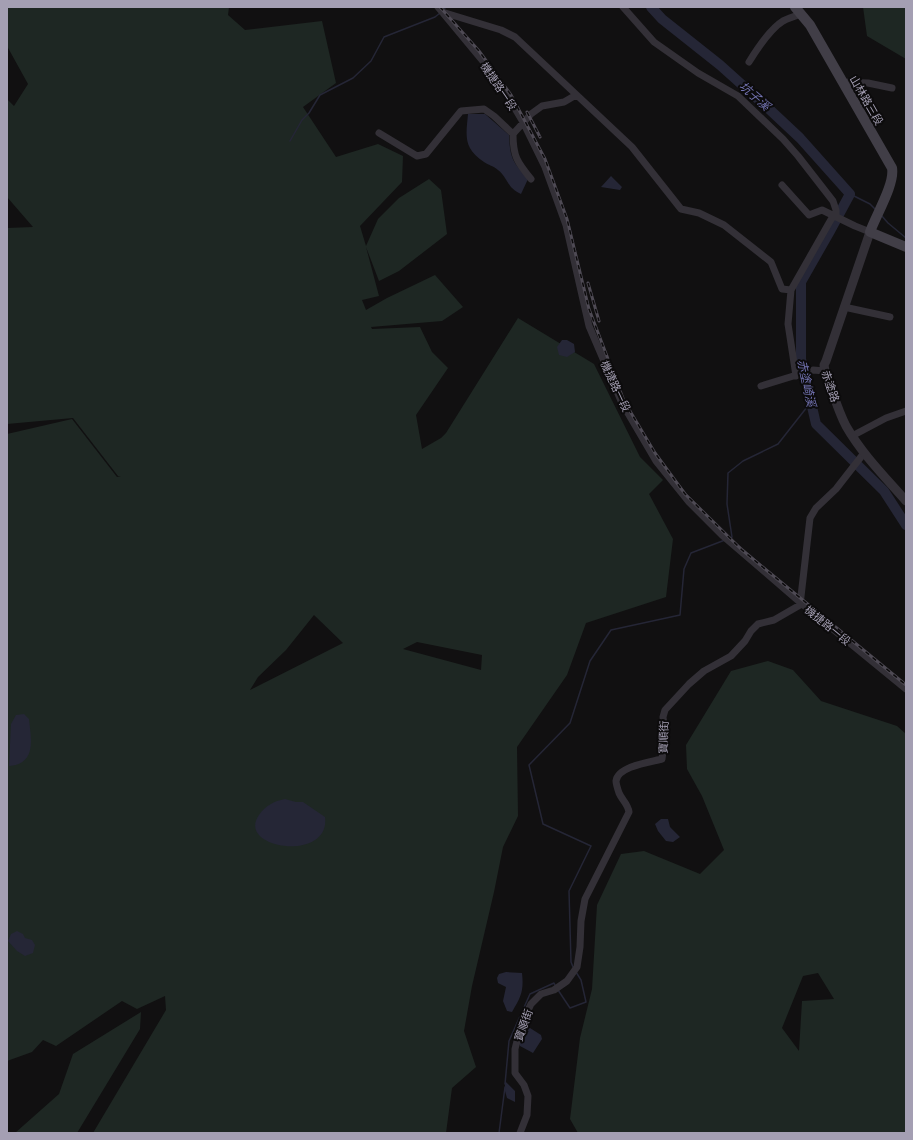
<svg xmlns="http://www.w3.org/2000/svg" width="913" height="1140" font-family="'Open Sans','Noto Sans TC',sans-serif">
<rect width="100%" height="100%" fill="#111011"/>
<path fill="#1e2723" fill-rule="evenodd" d="M7 7H229L228 15 245 30 322 21 336 83 303 107 336 157 378 144 403 156 402 182 360 226 366 246 378 219 399 198 429 179 441 190 447 234 399 271 379 281 366 247 379 296 362 300 366 310 387 298 435 275 463 307 442 321 371 327 372 329 420 327 432 352 448 368 416 415 422 449 441 438 446 433 518 318 594 364 640 457 663 480 649 494 673 539 666 597 586 623 567 675 517 747 518 816 503 847 494 892 472 986 464 1031 476 1067 452 1088 446 1133H93L166 1010 165 996 137 1009 122 1001 56 1046 43 1040 32 1052 7 1061V434L72 419 117 477 121 476H118L73 418 7 424V228L33 227 7 197V99L14 106 28 84 7 46ZM314 615 343 643 250 690 258 677 286 650ZM417 642 482 655 481 670 403 649Z
M863 7H906V59L867 36Z
M768 661 793 670 821 701 897 726 906 734V1133H578L570 1119 580 1038 592 989 597 905 621 854 644 851 700 874 724 850 702 796 687 769 686 745 731 671ZM818 973 834 999 802 1001 799 1051 782 1028 803 976Z
M141 1012 140 1029 77 1133H15L59 1094 73 1054Z"/>
<path fill="#252636" d="M468 114H485L509 135C510 159 513 162 528 179L521 194C507 188 508 178 498 170 494 166 488 165 484 162 463 148 466 136 468 114Z
M611 176 622 187 620 190 601 187Z
M567 340 574 344 575 352 567 357 559 355 557 347 562 340Z
M24 714 29 719C31 739 37 764 9 766L11 724 16 715Z
M285 799 296 802H303L325 817C331 863 235 849 259 815 265 806 274 801 285 799Z
M661 819H668L670 827 680 837 673 842 666 841 658 831 655 824Z
M17 931 23 934 25 938 32 940 35 945 33 953 25 956 17 951 8 941 11 934Z
M506 972 522 973C524 991 521 997 512 1012L507 1011 503 1001 506 987 498 983 497 978 499 974Z
M527 1028H530L541 1035 542 1039 533 1053 520 1046 519 1042Z
M505 1081 515 1091V1102L507 1098 505 1091Z"/>
<g fill="none" stroke-linecap="round" stroke-linejoin="round">
<path stroke="#252636" stroke-width="1.5" d="M443 10 446 7
M290 141 302 120 309 113 320 95 353 78 371 61 384 37 435 17 440 13
M850 194 870 204 875 209
M881 215 888 223 906 238
M731 538 732 537 727 504 728 473 743 461 778 444 811 402
M573 967 571 962 569 891 591 846 543 824 529 765 570 723 590 661 611 630 680 615 684 569 691 553 725 540
M558 990 570 1008 586 1002 581 980 576 972
M505 1084 509 1041 530 994 554 983 556 987
M499 1133 505 1087"/>
<path stroke="#252636" stroke-width="10" d="M651 7 662 19 720 65 768 108 800 138 850 194 830 231 801 282V359L816 424 884 491 906 525"/>
<path stroke="#333037" stroke-width="7" d="M438 7 482 60 507 95 523 122 545 167 566 225 589 326 622 403 656 461 689 502 722 535 801 603 906 689
M623 7 654 42 698 73 738 96 783 139 798 156 833 201 836 210V217
M442 12 501 30 515 37 632 147 681 209 699 213 724 225 771 262 782 289 791 290 788 324 796 376
M749 62C757 49 770 29 783 21 789 18 795 16 801 14
M843 82 868 83 892 88
M379 133 417 156 426 154 461 111 484 109 494 116 513 134
M513 134 531 114 542 106 564 102 576 95
M513 134C513 156 517 162 531 179
M782 185 809 215 822 210 855 226 870 232
M791 290 833 216
M844 307 890 317
M761 386 813 370 825 371
M852 436 886 418 906 411
M520 1133 527 1115 528 1096 524 1085 515 1073V1049L521 1025 531 1004 541 994 554 990 567 981 577 967 580 947 581 921 585 899 629 812C628 804 622 800 619 793 618 790 616 784 616 781 618 766 651 762 662 759L665 735 663 717 665 710 689 684 704 671 731 656 745 641 751 631 758 624 774 620 800 605 810 518 816 508 836 489 864 453"/>
<path stroke="#333037" stroke-width="9" d="M870 232 826 361 824 365 825 371C832 389 837 409 846 426 862 454 885 477 906 501"/>
<path stroke="#413e47" stroke-width="10" d="M795 7 810 25 892 168C895 184 876 215 870 232L906 247"/>
<g stroke="#4e4a54" stroke-width="3">
<path id="rail" d="M440 7 479 51 511 95 545 159 567 219 589 309 624 401 655 453 685 494 742 550 906 685
M527 112 540 137
M588 283 599 321"/>
</g>
<use href="#rail" stroke="#0c0b0c" stroke-width="1.5" stroke-dasharray="4.5" stroke-linecap="butt"/>
</g>
<g text-anchor="middle" dominant-baseline="central" stroke-width="4" stroke-linejoin="round" paint-order="stroke">
<g font-size="11" fill="#a49fb3" stroke="#0c0b0c">
<text transform="translate(499 86) rotate(56)">機捷路一段</text>
<text transform="translate(867 100) rotate(60)">山林路三段</text>
<text transform="translate(616 386) rotate(65)">機捷路一段</text>
<text transform="translate(831 386) rotate(72)">赤塗路</text>
<text transform="translate(828 625) rotate(39)">機捷路一段</text>
<text transform="translate(663 737) rotate(-88)">寶順街</text>
<text transform="translate(523 1025) rotate(-70)">寶順街</text>
</g>
<g font-size="12" font-style="italic" fill="#7373b2" stroke="#0c0b0c">
<text transform="translate(755 96) rotate(42)">坑子溪</text>
<text transform="translate(807 383) rotate(78)">赤塗崎溪</text>
</g>
</g>
<rect width="913" height="1140" fill="none" stroke="#a49fb3" stroke-width="16"/>
</svg>
